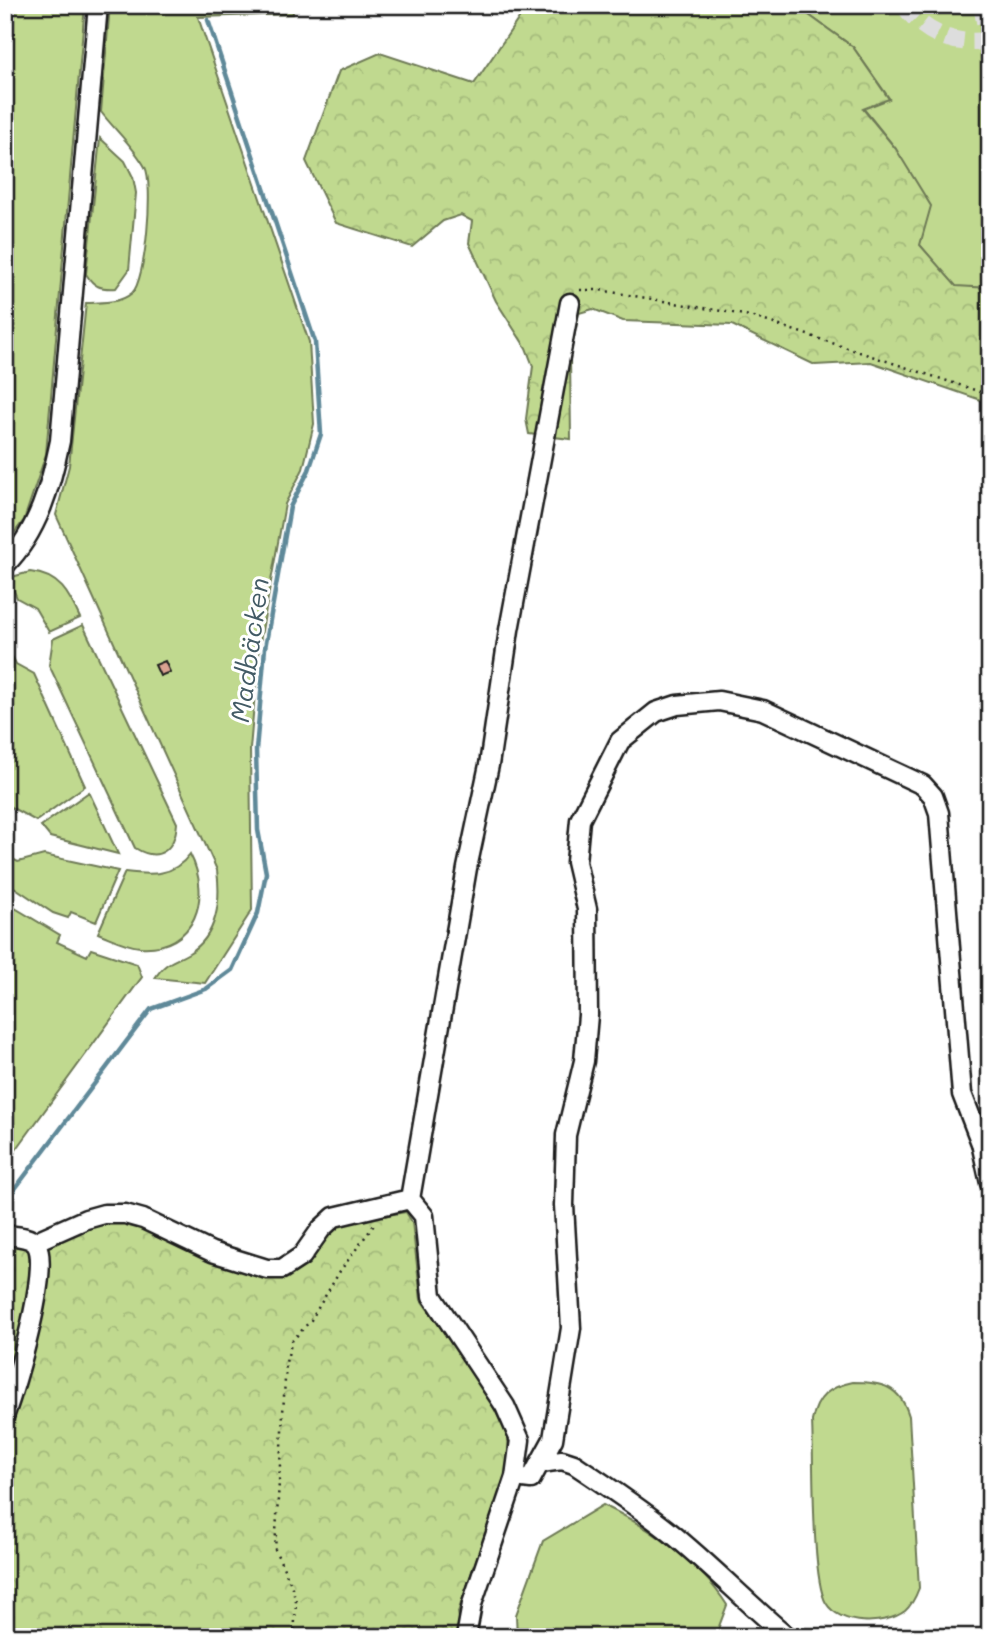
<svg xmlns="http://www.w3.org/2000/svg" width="995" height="1642" font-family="Mali,sans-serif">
<defs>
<pattern id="forest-crowns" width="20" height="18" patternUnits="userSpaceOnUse" patternTransform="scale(1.75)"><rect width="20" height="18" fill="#c0d98f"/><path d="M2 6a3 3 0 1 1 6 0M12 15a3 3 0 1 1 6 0" fill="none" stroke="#a4ba7b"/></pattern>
</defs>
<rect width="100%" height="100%" fill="#fff"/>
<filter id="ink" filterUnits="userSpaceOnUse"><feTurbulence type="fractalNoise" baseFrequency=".0143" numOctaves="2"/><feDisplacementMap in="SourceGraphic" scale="14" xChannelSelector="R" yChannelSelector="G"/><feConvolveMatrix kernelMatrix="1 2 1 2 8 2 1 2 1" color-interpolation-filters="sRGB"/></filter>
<g filter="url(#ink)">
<path fill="#c0d98f" stroke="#6e7a56" stroke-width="2" d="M5 5H85L46 454 24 520 5 545Z
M110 5H292L293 14 198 17 309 342 314 424 303 469 285 504 259 647 250 749 252 910 205 983 155 978C166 961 172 963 189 953 218 936 221 900 217 870L56 515 69 466 86 303C102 302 119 304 132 293 146 281 154 183 145 167 134 147 114 129 101 112Z
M795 5H990V288L956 287 920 245 896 149 863 108 889 98 853 47Z
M100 138 125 161 133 177 136 193 129 270 116 288C100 289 94 287 86 274Z
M30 572C60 575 69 594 80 618L49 632 35 608 17 598 8 578Z
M83 625 177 823C175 850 159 863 135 848L49 665 53 639Z
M5 643 16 664 34 674 85 786 36 821 5 804Z
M89 792 118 854 50 837 41 826Z
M190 854C212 896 196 951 140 947 126 946 111 938 98 933L125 872C151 875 173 877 190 854Z
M5 855 18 862 44 855 118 871 96 922 71 912 68 918 53 913 5 881Z
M5 902 60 935 57 942 87 956 91 949 137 964 142 977 5 1165Z
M853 1382C882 1382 900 1386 909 1416L919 1588C916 1596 912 1605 905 1611 885 1626 840 1626 826 1603 811 1577 814 1458 812 1421 817 1396 829 1387 853 1382Z
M603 1505C649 1527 699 1561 727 1605L715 1637H517L516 1615 543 1541Z"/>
<path fill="url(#forest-crowns)" stroke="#6e7a56" stroke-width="2" d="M554 5H795L853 47 889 99 863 109 896 149 931 206 920 245 956 286 990 288V407L984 401 871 362 815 365 732 325 623 321 593 309 579 313 570 356 571 439 529 434 526 419 533 366 526 348 496 301 469 243 472 221 461 215 443 221 412 247 336 223 306 161 339 71 380 53 474 84 524 11Z
M406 1212 412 1222 421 1300 485 1390 508 1436 509 1466 458 1612 462 1637H5V1240L48 1244 84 1226 119 1219 286 1276 304 1266 339 1223Z"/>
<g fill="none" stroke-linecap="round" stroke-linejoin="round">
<path stroke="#5f8999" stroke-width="4.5" d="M5 1202 151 1009 206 989 232 970 258 913 266 873 258 830 256 750 265 648 290 507 309 470 321 434 315 342 208 20"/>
</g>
<path fill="#daa391" stroke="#1c1c1c" stroke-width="2" d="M165 661 170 672 160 676 155 665Z"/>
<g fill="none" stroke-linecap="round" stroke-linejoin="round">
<path stroke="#ddd" stroke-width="18" stroke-dasharray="18 9" stroke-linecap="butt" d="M904 5C924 34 956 47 990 40
M982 5 990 49"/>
<g stroke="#1c1c1c" stroke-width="23">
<path id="minor" d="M5 565C38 532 51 485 60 441L98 5
M410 1199 467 868 489 765 509 630 570 303
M5 1235C14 1236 30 1236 36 1244 52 1265 15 1387 5 1414
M34 1242 86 1219 104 1214H125L143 1219 212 1252 267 1269H282L302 1256 321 1229 334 1217 410 1199 424 1216 432 1296 505 1406 520 1440 515 1477 472 1604 466 1637
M541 1463 562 1460 574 1464C607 1486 640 1508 671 1533 712 1566 748 1604 788 1637
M515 1477 531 1479 553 1439 571 1328 564 1205 566 1135 584 1061 588 1015 587 909 576 862 580 820 620 741 656 712 677 705 719 701 763 710 923 785 933 796 939 813 962 1094 981 1143 990 1183"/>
</g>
<path stroke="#1c1c1c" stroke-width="2.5" stroke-dasharray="2 5" stroke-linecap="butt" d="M580 290H600L750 316 990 395
M294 1637 296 1602 291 1584 275 1550 286 1362 292 1341 311 1320 340 1271 374 1225"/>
<use href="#minor" stroke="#fff" stroke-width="18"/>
</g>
</g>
<g text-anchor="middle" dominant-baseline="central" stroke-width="6" stroke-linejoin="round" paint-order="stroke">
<g font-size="26" font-style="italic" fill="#435b65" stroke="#fff">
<text transform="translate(249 650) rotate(-82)">Madbäcken</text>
</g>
</g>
<rect width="995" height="1642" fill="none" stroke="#fff" stroke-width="28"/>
<rect x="14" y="14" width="967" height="1614" fill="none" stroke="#1c1c1c" stroke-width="2.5" filter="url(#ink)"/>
</svg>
